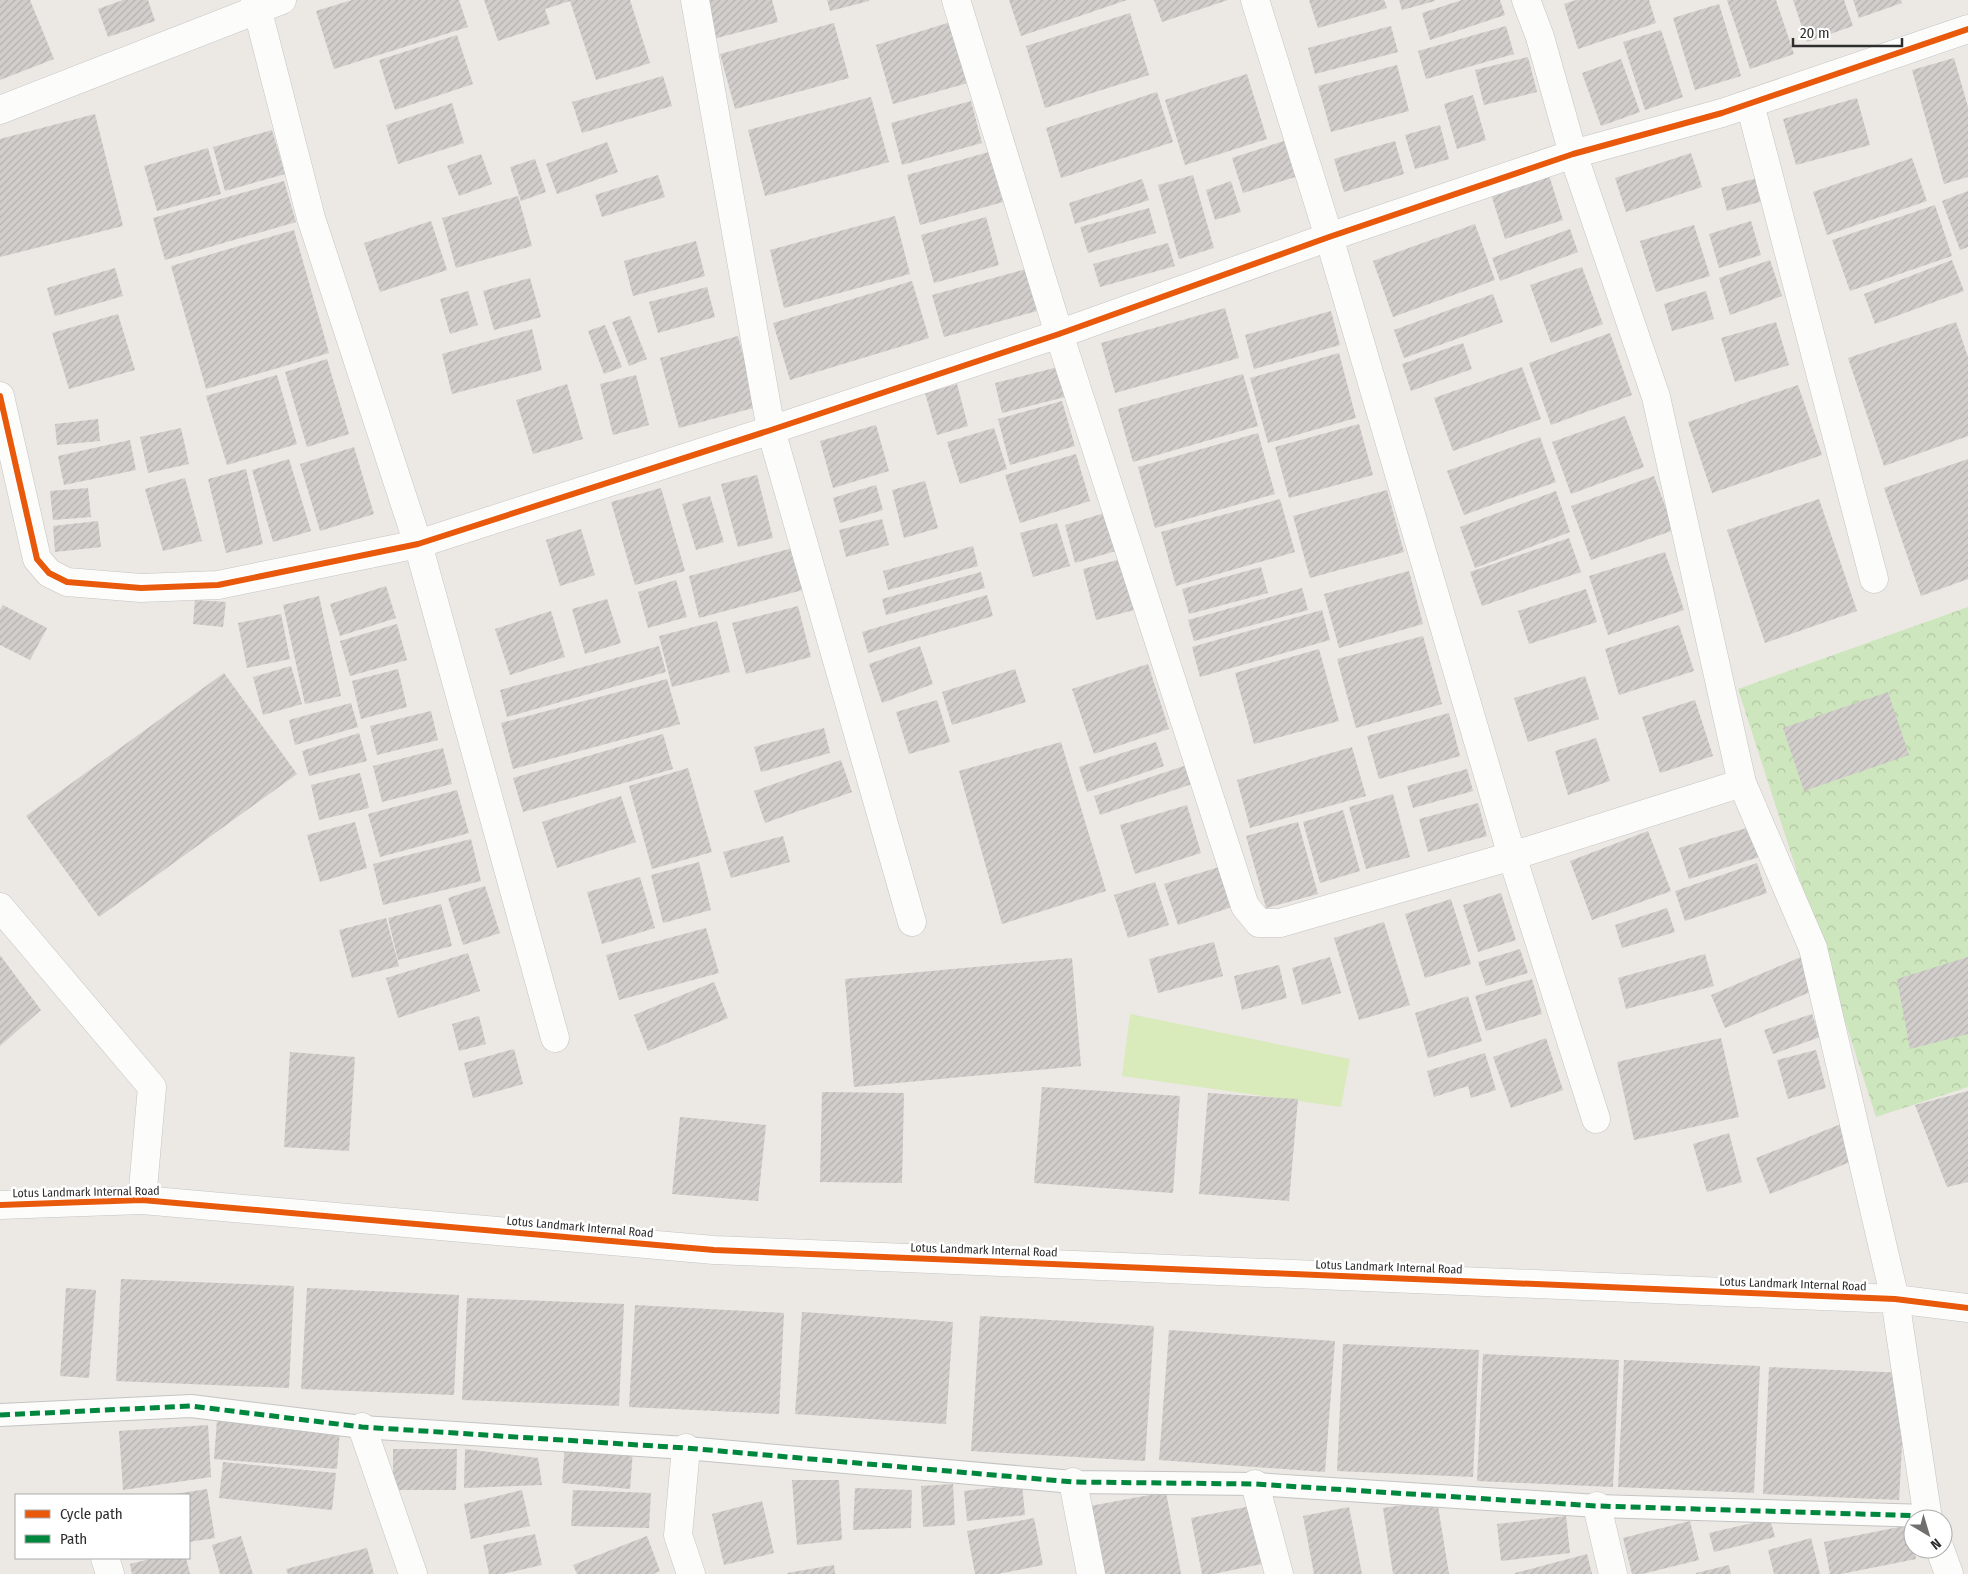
<svg xmlns="http://www.w3.org/2000/svg" width="1968" height="1574" font-family="'Fira Sans Condensed',sans-serif">
<defs>
<pattern id="forest-crowns" width="20" height="18" patternUnits="userSpaceOnUse" patternTransform="scale(1.25)"><rect width="20" height="18" fill="#cee6be"/><path d="M2 6a3 3 0 1 1 6 0M12 15a3 3 0 1 1 6 0" fill="none" stroke="#b1c6a4"/></pattern>
<pattern id="building-hatch" width="6" height="6" patternUnits="userSpaceOnUse" patternTransform="scale(1.25)"><rect width="6" height="6" fill="#d1cecb"/><path d="M-1 1l2-2M0 6l6-6M5 7l2-2" fill="none" stroke="#b4b1af"/></pattern>
</defs>
<rect width="100%" height="100%" fill="#ece8e4"/>
<path fill="url(#forest-crowns)" d="M1968 607V1087L1876 1117 1738 689Z"/>
<path fill="#d9eabb" d="M1130 1014 1350 1059 1341 1107 1122 1076Z"/>
<path fill="url(#building-hatch)" d="M0 0H30L54 59 0 80Z
M123 0H148L155 21 108 37 98 9Z
M352 0H459L468 27 334 69 316 11Z
M484 0H630L650 63 596 80 570 1 545 9 550 24 498 41Z
M702 0H772L778 22 713 39Z
M827 0H869V1L830 11Z
M1009 0H1127L1021 36Z
M1154 0H1228L1162 22Z
M1309 0H1384L1387 8 1318 28Z
M1399 0H1435V1L1402 10Z
M1462 0H1500L1505 15 1430 40 1422 13Z
M1576 0H1649L1656 23 1578 49 1564 4Z
M1727 0H1776L1794 54 1750 69Z
M1793 0H1844L1853 26 1807 42Z
M1853 0H1901L1902 3 1859 18Z
M1719 4 1741 76 1695 90 1673 18Z
M1130 13 1149 75 1045 108 1026 46Z
M964 18 982 79 893 104 876 45Z
M834 23 849 78 735 109 720 54Z
M1391 26 1398 52 1315 74 1308 48Z
M1506 26 1514 54 1426 79 1418 51Z
M1661 30 1683 97 1645 110 1623 42Z
M457 35 473 84 395 110 379 60Z
M1528 57 1537 92 1484 105 1475 70Z
M1954 58 1968 107V177L1944 184 1912 70Z
M1621 59 1640 112 1601 126 1582 73Z
M1397 65 1409 111 1331 132 1318 86Z
M1247 74 1267 139 1185 165 1165 100Z
M663 76 672 106 582 133 572 102Z
M1157 92 1173 142 1061 178 1046 128Z
M1473 95 1486 140 1457 149 1444 104Z
M871 97 889 162 765 196 748 130Z
M1857 98 1870 145 1796 165 1783 119Z
M971 101 982 143 902 165 891 123Z
M452 103 464 143 398 164 386 125Z
M95 114 123 226 0 257V139Z
M1440 125 1449 159 1415 169 1405 135Z
M272 130 285 174 225 191 213 147Z
M1284 141 1295 177 1243 193 1232 158Z
M1395 141 1404 174 1344 192 1334 159Z
M607 142 618 172 557 194 546 164Z
M208 148 221 194 157 211 144 166Z
M989 152 1003 202 920 225 907 175Z
M1691 153 1702 187 1626 212 1615 178Z
M481 154 492 184 459 196 447 166Z
M1912 158 1927 201 1827 235 1813 192Z
M535 159 546 192 521 201 510 167Z
M658 175 665 197 602 217 595 195Z
M1193 175 1214 248 1179 259 1158 185Z
M1549 175 1563 220 1505 239 1491 194Z
M1757 178 1763 201 1727 211 1721 188Z
M1142 179 1149 200 1075 224 1069 203Z
M284 181 296 222 165 260 153 218Z
M1231 181 1241 212 1215 220 1206 190Z
M1968 191V247L1960 250 1942 201Z
M518 196 532 246 456 268 442 218Z
M1935 205 1952 256 1850 291 1832 240Z
M1149 208 1156 233 1088 253 1080 227Z
M895 216 910 274 784 308 770 250Z
M986 217 999 265 934 283 921 235Z
M431 221 447 270 380 292 364 243Z
M1751 221 1761 255 1719 268 1709 234Z
M1475 224 1495 280 1393 317 1373 261Z
M1694 225 1710 276 1656 292 1640 241Z
M1570 229 1578 252 1500 281 1492 258Z
M294 230 329 353 206 389 171 266Z
M696 241 705 276 633 296 624 261Z
M1168 243 1175 266 1100 287 1093 264Z
M1770 260 1782 296 1730 315 1719 278Z
M1952 260 1964 291 1875 324 1864 294Z
M1582 267 1603 324 1551 343 1530 285Z
M115 268 123 296 55 316 47 288Z
M1026 269 1037 311 944 337 932 295Z
M530 278 541 317 494 330 483 291Z
M912 281 929 338 790 380 773 323Z
M707 287 715 317 658 333 649 302Z
M468 291 478 325 450 334 440 299Z
M1706 291 1714 319 1672 331 1664 304Z
M1493 294 1503 322 1404 358 1394 330Z
M1225 308 1239 358 1115 393 1101 343Z
M1331 311 1340 345 1254 369 1245 335Z
M118 314 135 370 69 389 52 333Z
M630 316 647 359 629 366 612 322Z
M1776 322 1789 365 1735 382 1721 338Z
M1956 322 1968 357V436L1884 466 1848 358Z
M605 325 622 367 604 374 588 331Z
M532 329 542 370 452 394 442 354Z
M1610 333 1632 395 1551 425 1529 363Z
M738 336 757 407 679 428 660 358Z
M1463 343 1472 369 1411 391 1402 364Z
M1339 353 1356 418 1268 443 1250 378Z
M327 359 349 434 307 447 285 372Z
M1062 366 1069 396 1002 413 995 383Z
M1522 367 1541 419 1453 451 1434 398Z
M1243 374 1258 426 1133 462 1118 409Z
M277 375 297 444 227 465 206 396Z
M636 375 649 425 613 435 600 384Z
M567 384 583 439 533 454 516 400Z
M957 384 968 426 937 435 925 393Z
M1798 385 1822 455 1712 493 1688 422Z
M1062 401 1075 446 1010 465 998 419Z
M1625 416 1644 467 1571 494 1552 442Z
M98 419 100 441 57 445 55 424Z
M1359 424 1373 475 1289 498 1275 447Z
M876 425 889 471 833 488 820 441Z
M181 428 189 464 148 473 140 437Z
M994 428 1007 469 960 484 947 442Z
M1258 433 1275 494 1155 528 1138 467Z
M1540 437 1556 482 1464 515 1447 471Z
M130 440 136 470 64 485 58 456Z
M354 447 374 514 320 531 300 464Z
M1076 454 1090 501 1020 523 1005 475Z
M289 459 311 531 273 542 252 470Z
M1968 459V579L1921 596 1884 488Z
M246 469 263 544 226 553 208 479Z
M757 475 773 538 738 547 721 484Z
M1654 476 1674 530 1591 560 1571 506Z
M185 478 202 541 163 551 145 489Z
M925 481 938 528 904 538 892 490Z
M876 485 883 510 840 523 833 498Z
M88 488 91 517 53 520 50 491Z
M661 488 685 571 635 585 611 502Z
M1387 490 1404 552 1310 578 1293 516Z
M1556 491 1570 532 1475 568 1460 527Z
M710 496 724 542 696 550 682 504Z
M1280 499 1295 552 1176 586 1161 532Z
M1819 499 1857 611 1765 643 1727 530Z
M1108 512 1119 550 1075 563 1065 525Z
M882 519 889 545 846 557 839 530Z
M98 521 101 547 55 552 53 526Z
M1057 523 1070 566 1033 577 1020 533Z
M581 529 595 575 560 586 546 540Z
M1569 538 1581 572 1482 606 1470 572Z
M800 546 810 588 699 618 689 576Z
M973 546 978 566 888 590 883 571Z
M1665 552 1684 610 1608 635 1589 576Z
M1125 558 1138 609 1096 620 1083 569Z
M1261 567 1268 593 1189 614 1182 589Z
M1409 571 1423 624 1339 648 1324 594Z
M981 572 985 588 886 615 882 599Z
M676 580 687 617 648 628 638 592Z
M386 586 396 618 340 636 330 604Z
M1302 588 1308 610 1194 641 1188 620Z
M1586 589 1597 622 1529 644 1518 611Z
M987 595 993 616 868 653 862 632Z
M319 596 341 696 305 704 283 605Z
M607 599 621 643 585 654 572 609Z
M195 600 226 602 223 627 193 624Z
M3 605 47 628 30 660 0 645V610Z
M798 606 811 657 746 674 732 623Z
M1322 610 1330 640 1200 677 1192 647Z
M551 611 565 657 510 675 495 629Z
M281 614 290 659 247 668 238 623Z
M717 621 730 672 672 687 659 636Z
M397 624 407 660 350 676 340 641Z
M1679 625 1694 671 1619 695 1605 649Z
M1423 636 1442 704 1356 728 1337 659Z
M659 646 666 672 507 717 500 690Z
M920 646 933 684 882 703 869 664Z
M1319 649 1339 721 1254 744 1235 673Z
M1148 664 1169 729 1094 754 1072 689Z
M291 666 302 704 263 715 253 677Z
M398 669 407 707 361 719 352 681Z
M1015 669 1026 702 952 725 942 692Z
M224 673 297 774 99 917 26 816Z
M1585 676 1599 719 1528 742 1514 698Z
M667 679 680 724 513 769 501 723Z
M1888 692 1909 755 1804 791 1783 728Z
M937 700 950 742 909 754 896 712Z
M1695 700 1713 756 1660 773 1642 717Z
M351 703 358 727 295 745 289 720Z
M431 711 438 740 377 755 370 726Z
M1449 713 1460 756 1379 779 1367 736Z
M824 728 830 753 761 772 754 747Z
M359 733 367 761 309 776 302 751Z
M663 734 673 769 523 812 513 778Z
M1596 738 1610 781 1568 795 1555 751Z
M1061 742 1106 891 1002 924 959 771Z
M1156 742 1164 766 1087 792 1079 767Z
M1352 747 1366 796 1250 828 1237 780Z
M443 748 452 784 382 802 373 766Z
M841 760 852 792 765 823 754 791Z
M1187 765 1192 784 1100 815 1094 796Z
M688 768 712 852 652 869 629 786Z
M1467 769 1473 791 1413 808 1407 786Z
M360 773 369 808 319 820 311 785Z
M457 790 469 833 380 857 368 814Z
M1393 794 1410 857 1366 869 1349 807Z
M621 796 636 842 557 868 542 822Z
M1478 803 1487 836 1428 852 1419 819Z
M1187 805 1201 853 1135 874 1120 825Z
M1343 810 1360 871 1320 883 1303 822Z
M355 822 367 868 320 882 307 835Z
M1298 822 1318 894 1266 908 1246 836Z
M1750 827 1759 857 1689 879 1679 848Z
M1648 831 1671 891 1592 920 1570 861Z
M783 836 790 862 731 878 723 852Z
M471 839 481 881 383 905 373 864Z
M699 862 711 910 663 923 651 875Z
M1757 863 1767 893 1685 921 1675 891Z
M1219 867 1232 907 1178 925 1164 884Z
M640 877 655 928 602 944 587 892Z
M1155 882 1169 925 1128 938 1114 895Z
M485 886 500 933 463 945 448 898Z
M1501 893 1516 940 1478 952 1463 905Z
M1451 899 1471 964 1425 978 1405 914Z
M441 904 452 946 398 960 388 918Z
M1667 908 1675 932 1622 948 1615 925Z
M386 918 399 966 352 978 339 930Z
M1384 922 1410 1005 1359 1020 1334 938Z
M706 928 719 973 619 1000 606 955Z
M1214 942 1223 976 1158 993 1149 959Z
M1520 949 1528 973 1486 986 1478 962Z
M468 953 480 991 398 1018 386 978Z
M1705 954 1714 986 1626 1009 1618 978Z
M0 955 41 1010 0 1046Z
M1330 957 1341 993 1302 1005 1292 968Z
M1801 957 1815 990 1725 1028 1711 995Z
M1968 957V1034L1910 1049 1897 979Z
M1072 958 1081 1066 854 1087 845 979Z
M1279 965 1287 998 1242 1010 1234 976Z
M1532 979 1542 1014 1486 1031 1475 996Z
M714 982 728 1018 648 1051 634 1015Z
M1468 996 1482 1041 1428 1058 1415 1013Z
M1812 1014 1820 1037 1773 1054 1764 1030Z
M479 1016 486 1044 459 1051 452 1024Z
M1546 1038 1563 1090 1511 1108 1493 1057Z
M1721 1038 1739 1117 1634 1140 1617 1062Z
M514 1049 523 1084 473 1098 464 1063Z
M1816 1050 1826 1088 1788 1099 1777 1060Z
M290 1052 355 1057 349 1151 284 1147Z
M1485 1053 1496 1090 1471 1098 1468 1086 1434 1097 1427 1071Z
M1042 1087 1180 1096 1173 1193 1034 1183Z
M1968 1091V1182L1947 1187 1915 1105Z
M822 1092 904 1093 902 1183 820 1182Z
M1208 1093 1298 1099 1289 1201 1199 1194Z
M680 1117 766 1125 758 1201 672 1194Z
M1846 1122 1860 1158 1770 1194 1756 1158Z
M1729 1133 1742 1182 1707 1192 1693 1144Z
M121 1279 294 1286 289 1388 116 1381Z
M66 1288 96 1290 89 1378 60 1376Z
M307 1288 459 1295 454 1395 301 1389Z
M467 1298 624 1304 619 1406 462 1400Z
M635 1305 784 1313 779 1414 629 1407Z
M802 1312 953 1322 946 1424 795 1414Z
M980 1316 1154 1326 1145 1461 971 1451Z
M1169 1330 1335 1341 1325 1472 1159 1460Z
M1343 1344 1479 1350 1473 1477 1337 1471Z
M1483 1354 1619 1360 1613 1487 1477 1481Z
M1624 1360 1760 1366 1754 1493 1618 1487Z
M1769 1367 1906 1373 1899 1500 1763 1494Z
M217 1420 340 1430 337 1469 214 1459Z
M208 1425 211 1477 123 1490 119 1431Z
M565 1445 633 1450 630 1489 562 1483Z
M393 1449H457L456 1490H393Z
M465 1449 538 1458 542 1485 464 1488Z
M223 1462 336 1473 332 1510 219 1498Z
M792 1480H839L842 1540 797 1545Z
M953 1484 955 1525 923 1527 921 1486Z
M1022 1484 1025 1515 967 1521 964 1491Z
M855 1488 912 1490 911 1528 853 1530Z
M207 1489 215 1538 189 1542V1495L175 1494Z
M522 1490 530 1526 471 1539 464 1504Z
M573 1490 651 1493 649 1528 571 1526Z
M1166 1492 1181 1574H1102L1090 1506Z
M1437 1500 1449 1574H1393L1383 1508Z
M762 1501 774 1553 724 1565 712 1514Z
M1251 1506 1262 1564 1213 1574H1202L1191 1518Z
M1349 1507 1362 1574H1314L1303 1516Z
M1566 1516 1570 1553 1501 1561 1497 1524Z
M1034 1518 1043 1565 998 1574H975L967 1531Z
M1770 1519 1775 1537 1714 1552 1709 1533Z
M1690 1521 1699 1560 1642 1574H1632L1623 1538Z
M1909 1525 1916 1559 1841 1574H1830L1824 1542Z
M535 1534 542 1565 502 1574H489L483 1545Z
M241 1536 253 1574H220L212 1545Z
M647 1536 660 1571 653 1574H577L573 1565Z
M1811 1538 1820 1574H1774L1768 1550Z
M367 1548 374 1574H288L286 1569Z
M1587 1554 1592 1574H1515V1573Z
M154 1558H186L190 1574H132L130 1564Z
M834 1565 835 1574H788L787 1573Z
M1729 1565 1731 1574H1696V1573Z"/>
<g fill="none" stroke-linecap="round" stroke-linejoin="round">
<g stroke="#c5c4c5" stroke-width="24">
<path id="pedestrian" d="M0 1415 191 1406 362 1427 686 1448 1073 1482 1255 1484 1597 1506 1927 1516"/>
</g>
<g stroke="#c5c4c5" stroke-width="29">
<path id="minor" d="M255 0 311 218 418 544 555 1038
M695 0 771 430 912 922
M956 0 1059 334 1245 906 1259 923H1280L1512 856 1742 783
M1255 0 1329 237 1512 856 1596 1119
M1526 0 1540 37 1573 154 1656 397 1742 783 1813 948 1895 1299 1928 1519
M1750 104 1874 579
M0 110 282 0
M0 396 37 559 49 573 67 582 141 588 218 585 418 544 771 430 1059 334 1329 237 1573 154 1722 113 1968 29
M0 907 152 1087 142 1200
M0 1205 142 1200 714 1250 1895 1299 1968 1308
M362 1427 413 1574
M686 1448 678 1535 691 1574
M1073 1482 1091 1574
M1255 1484 1279 1574
M1597 1506 1613 1574
M1940 1549 1949 1574
M105 1558 110 1574"/>
</g>
<use href="#pedestrian" stroke="#fcfcfb" stroke-width="22"/>
<use href="#minor" stroke="#fcfcfb" stroke-width="28"/>
<path stroke="#00873e" stroke-width="5" stroke-dasharray="10 5" stroke-linecap="butt" d="M0 1415 191 1406 362 1427 686 1448 1073 1482 1255 1484 1597 1506 1927 1516"/>
<g stroke="#fff" stroke-width="9">
<path id="cycleway" d="M0 396 37 559 49 573 67 582 141 588 218 585 418 544 771 430 1059 334 1329 237 1573 154 1722 113 1968 29
M0 1205 142 1200 714 1250 1895 1299 1968 1308"/>
</g>
<use href="#cycleway" stroke="#e8590c" stroke-width="6"/>
</g>
<g text-anchor="middle" dominant-baseline="central" stroke-width="5" stroke-linejoin="round" paint-order="stroke">
<g font-size="12" fill="#2e2e2e" stroke="#fff">
<text transform="translate(86 1192) rotate(-1)">Lotus Landmark Internal Road</text>
<text transform="translate(580 1227) rotate(5)">Lotus Landmark Internal Road</text>
<text transform="translate(984 1250) rotate(2)">Lotus Landmark Internal Road</text>
<text transform="translate(1389 1267) rotate(2)">Lotus Landmark Internal Road</text>
<text transform="translate(1793 1284) rotate(2)">Lotus Landmark Internal Road</text>
</g>
</g>
<rect x="15" y="1494" width="175" height="65" fill="#ffffff" stroke="#ababab"/>
<rect x="25" y="1510" width="25" height="8" fill="#e8590c" stroke="#ababab"/>
<text x="60" y="1519" font-size="15" fill="#2e2e2e">Cycle path</text>
<rect x="25" y="1535" width="25" height="8" fill="#00873e" stroke="#ababab"/>
<text x="60" y="1544" font-size="15" fill="#2e2e2e">Path</text>
<g transform="translate(1928 1534) rotate(142)"><circle r="24" fill="#ffffff" stroke="#ababab"/>
<path d="M0-4L9 19L0 12L-9 19Z" fill="#706f6e"/>
<text y="-8" font-size="14" font-weight="bold" text-anchor="middle" fill="#2e2e2e">N</text>
</g>
<path d="M1793 38v8h109v-8" fill="none" stroke="#2e2e2e" stroke-width="2.5"/>
<text x="1800" y="38" font-size="15" fill="#2e2e2e" stroke="#ffffff" stroke-width="4" paint-order="stroke">20 m</text>
</svg>
